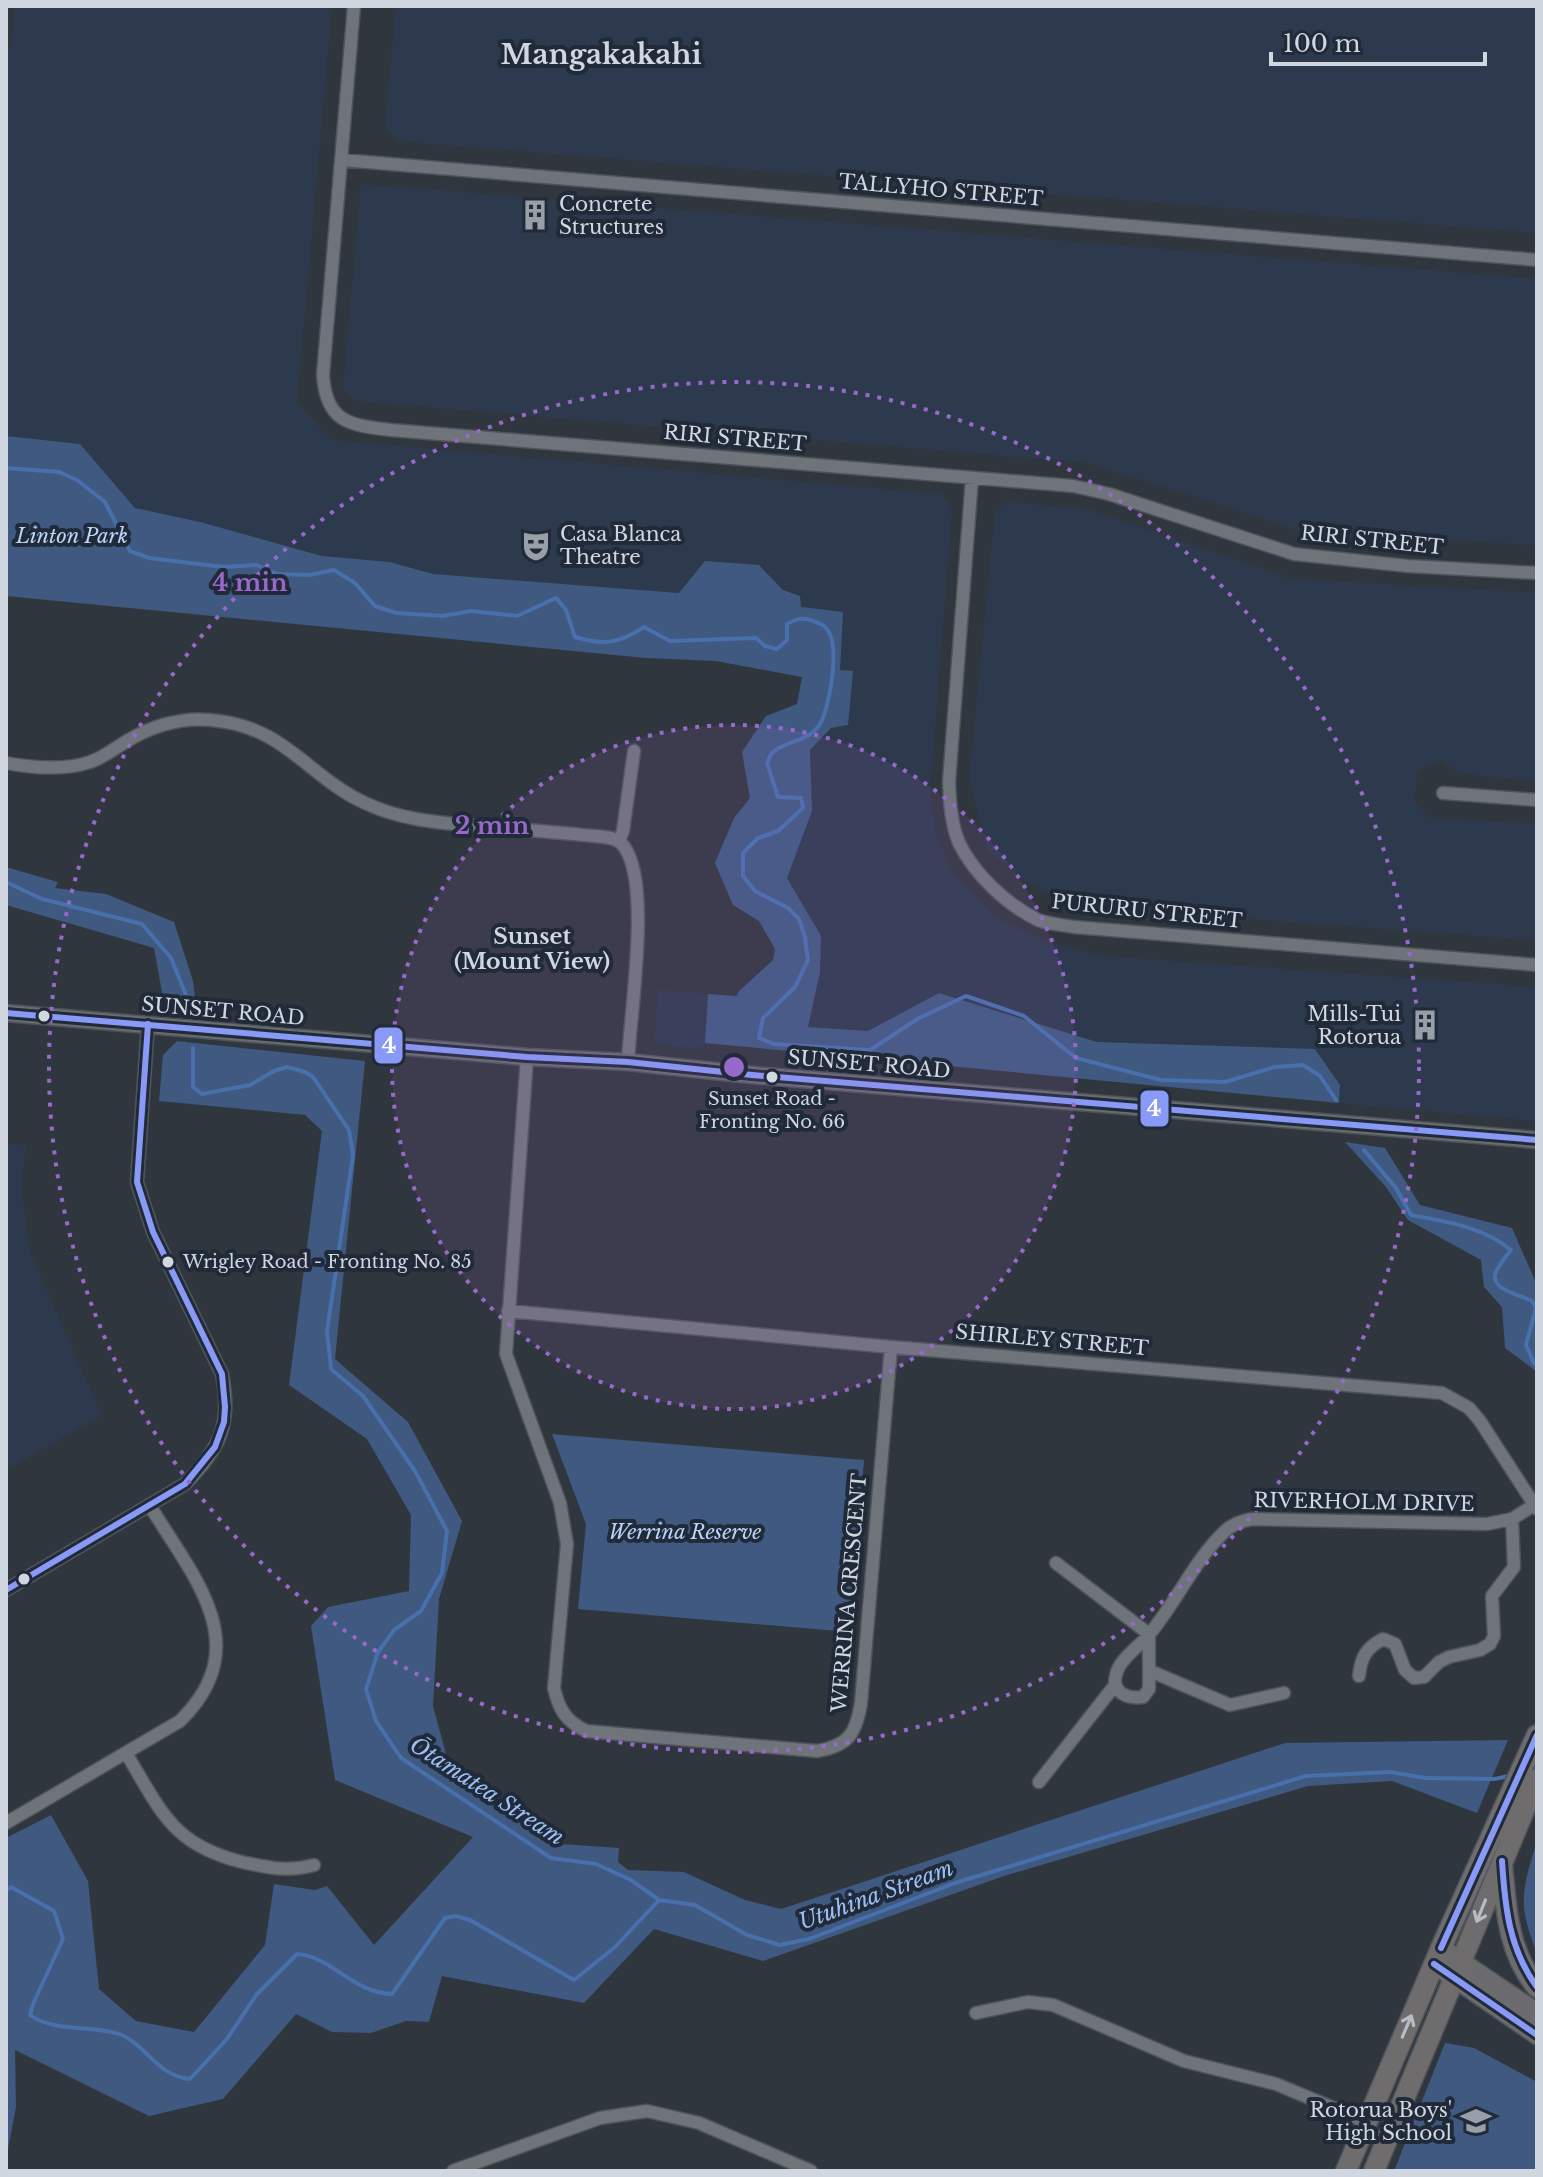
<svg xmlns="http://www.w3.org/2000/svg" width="1543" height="2177" font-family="'Libre Baskerville',serif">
<rect width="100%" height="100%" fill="#30363e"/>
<path fill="#2d3a4d" d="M15 6H332L297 403 332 440 941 494 952 508 930 795 936 834 954 875 994 916 1047 942 1104 956 1537 987V1121L1339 1103 1340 1084 1315 1049 1097 1042 940 993 868 1031 808 1027 820 972 821 936 787 878 812 811 810 750 831 728 852 671 840 670 800 607V596L783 590 759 565 679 593 432 574 390 562 322 556 200 522 135 508 80 444 6 436V48L11 47Z
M396 6H1537V233L396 141 385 125Z
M361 184 1537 279V545L1308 533 1089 463 356 401 343 388Z
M1005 502 1088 509 1291 579 1537 593V781L1463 774 1440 761 1418 771 1414 801 1430 818 1537 824V940L1088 907 1052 896 1025 881 988 850 969 780 995 513Z
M658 990 708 994 705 1043 695 1048 654 1044Z
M6 1144 26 1145 21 1187 30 1253 102 1415 6 1470Z"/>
<path fill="#3f5980" d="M6 436 80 444 135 508 200 522 322 556 390 562 433 574 679 593 705 561 759 565 783 590 800 596 801 607 843 612 840 670 853 671 848 725 831 728 810 750 812 811 787 878 821 936 820 972 808 1027 868 1031 939 993 1097 1042 1315 1049 1340 1085 1339 1103 705 1043 708 994 737 996 738 992 773 960 775 949 759 921 733 905 715 863 734 818 750 798 742 752 766 716 797 704 802 677 716 661 646 658 6 596Z
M6 867 58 882 55 888 106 894 174 922 193 981 196 1006 164 1003 154 948 6 905Z
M177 1041 365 1061 335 1359 408 1422 462 1521 439 1599 433 1706 450 1769 546 1843 619 1848 618 1862 628 1870 684 1872 745 1900 781 1909 1285 1743 1508 1740 1477 1813 1392 1781 1308 1786 1004 1876 763 1961 654 1929 584 2003 442 1976 429 2022 406 2021 371 2033 332 2032 296 2014 223 2099 149 2116 15 2050 16 2107 6 2160V1838L51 1815 88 1881 99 1989 136 2021 194 2032 265 1945 274 1884 315 1890 327 1886 374 1945 473 1837 335 1780 311 1626 328 1607 409 1591 411 1515 367 1439 289 1385 322 1131 305 1115 159 1101 163 1055Z
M1345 1142 1385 1148 1420 1205 1512 1228 1537 1285V1372L1505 1348 1502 1307 1484 1287 1481 1260 1408 1220 1386 1187Z
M552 1434 864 1460 850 1632 578 1609 586 1524Z
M1537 1841V1953C1517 1904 1522 1890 1537 1841Z
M1445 2043 1474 2048 1537 2082V2171H1394Z"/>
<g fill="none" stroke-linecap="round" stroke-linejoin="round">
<path stroke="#4770ac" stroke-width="4" d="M6 468 59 472 77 480 105 502 130 551 149 558 224 567 256 565 278 574 310 575 334 570 355 583 375 606 397 613 442 616 471 611 517 616 556 598 566 610 575 637C604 646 620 643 644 627L670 641 756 638 765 646 777 649 787 640V624C797 618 805 617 816 622 820 624 824 625 826 628 841 644 830 706 820 724 810 741 786 741 773 752 770 755 769 759 767 763L778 797 801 798 803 808 778 831 758 838 743 853V876L755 891 788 908 799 919 805 937 808 960 795 987 763 1018 759 1038 774 1044 870 1050 919 1018 966 996 1024 1016 1076 1058 1161 1080 1225 1082 1275 1067 1303 1065 1320 1076 1336 1100
M6 882 42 899 142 924 171 958 190 1005
M193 1048V1087L202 1094 250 1085 274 1071 287 1067 305 1072 313 1077 349 1130 353 1155 327 1331 331 1369 363 1396 415 1471 447 1531 442 1573 421 1611 394 1630 378 1652 366 1689 376 1721 401 1758 551 1858 596 1864 631 1880 659 1900
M1364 1150 1396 1188 1411 1215C1444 1221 1484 1227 1511 1250 1506 1257 1499 1264 1496 1272 1488 1289 1521 1295 1532 1301L1536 1308 1526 1345 1534 1363 1537 1364
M6 1890 11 1887 54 1911 63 1939 33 2004 30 2015C55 2033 93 2024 122 2035 147 2046 157 2076 190 2079L227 2039 257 1994 297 1954C333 1957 351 1992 392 1994L445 1918 456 1916 470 1920 574 1980 615 1947 659 1900 695 1905 747 1935 780 1945 809 1939 955 1883 1306 1776 1391 1772 1425 1778 1494 1779 1509 1776"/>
<g stroke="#4e535a" stroke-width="15">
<path id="minor" d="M354 6 323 375C326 423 350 425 391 430L1073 486 1109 494 1294 554 1408 566 1537 573
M342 160 1537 260
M972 478 949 782C950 802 951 824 959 843 974 874 1007 905 1038 920 1049 924 1063 925 1074 927L1537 965
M6 763C33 768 63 771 90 762 103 758 115 748 127 741 155 724 187 716 219 721 286 729 310 778 365 803 405 822 446 823 489 827 528 830 566 833 604 837 613 838 620 840 625 848 651 887 630 1014 628 1062
M1443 793 1537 800
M619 841 623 831 634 751
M527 1057 506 1354 560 1503 567 1544 554 1688C559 1710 566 1721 586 1731L817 1751C848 1746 856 1734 861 1703L891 1347
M508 1311 891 1347 1442 1393 1469 1408 1480 1421 1537 1509
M1056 1563 1149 1634V1689L1143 1697C1128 1699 1111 1693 1116 1675 1119 1660 1137 1648 1147 1637 1175 1605 1193 1562 1224 1532 1232 1524 1241 1521 1252 1519L1487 1524 1512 1519 1534 1505
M6 1590 185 1484C220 1449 232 1424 222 1374L153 1232 137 1182 148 1024
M1150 1671 1230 1705 1284 1693
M1359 1676C1361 1657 1366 1648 1383 1639L1395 1644 1405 1670 1414 1678 1424 1677 1439 1662 1449 1657 1480 1650 1490 1644 1494 1636 1492 1596 1514 1567 1512 1519
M126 1753C162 1813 173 1846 246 1863 271 1868 289 1872 314 1865
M1039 1782 1115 1685
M6 1823 180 1721C257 1646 194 1578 150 1506
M976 2013 1028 2002 1053 2005 1184 2061 1276 2084 1367 2122
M453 2171 600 2118 647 2111 699 2123 811 2171"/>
</g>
<g stroke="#4e535a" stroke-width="19">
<path id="secondary" d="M6 1013 527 1057 628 1062 752 1075 1537 1140"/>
</g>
<g stroke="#4e535a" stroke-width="21">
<path id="primary" d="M1441 1948 1537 2013
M1434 1964 1537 2035"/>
</g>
<g stroke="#4e535a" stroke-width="23">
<path id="trunk" d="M1502 1865C1506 1908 1508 1953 1537 1987
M1346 2171 1441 1948 1537 1735
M1374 2171 1537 1779"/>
</g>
<use href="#minor" stroke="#6f747a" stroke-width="12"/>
<use href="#secondary" stroke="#6a6c6f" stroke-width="16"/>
<use href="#primary" stroke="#6c6c6e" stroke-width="18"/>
<use href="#trunk" stroke="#6e6c6d" stroke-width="20"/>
<g stroke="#202a39" stroke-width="12">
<path id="bus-1" d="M6 1013 527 1057 628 1062 752 1075 1537 1140
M6 1590 185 1484 215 1447 224 1422 225 1407 222 1374 153 1232 137 1182 148 1024
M1502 1861C1505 1907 1509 1949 1537 1987
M1441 1948 1537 1735
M1434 1964 1537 2035"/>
</g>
<use href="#bus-1" stroke="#899af6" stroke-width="6"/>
</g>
<defs><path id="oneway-shaft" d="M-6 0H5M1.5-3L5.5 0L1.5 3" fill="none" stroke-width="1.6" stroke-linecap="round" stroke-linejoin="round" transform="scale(2)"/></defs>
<g stroke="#b8bcc4">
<use href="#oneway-shaft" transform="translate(1481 1911) rotate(112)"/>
<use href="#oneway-shaft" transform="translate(1407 2026) rotate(-67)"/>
</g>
<circle cx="734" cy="1067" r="342" fill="#9968cb" fill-opacity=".12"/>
<g fill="none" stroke="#9968cb" stroke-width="4" stroke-dasharray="4 8">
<circle cx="734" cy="1067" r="342"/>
<circle cx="734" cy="1067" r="685"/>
</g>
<defs>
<g id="building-bare" transform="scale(2.4)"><path d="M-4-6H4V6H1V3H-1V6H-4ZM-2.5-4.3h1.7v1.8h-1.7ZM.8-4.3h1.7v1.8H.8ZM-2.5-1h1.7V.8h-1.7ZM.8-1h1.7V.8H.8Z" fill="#999fa8" stroke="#202a39" stroke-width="2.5" paint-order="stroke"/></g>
<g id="theatre-bare" transform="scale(2.4)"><path d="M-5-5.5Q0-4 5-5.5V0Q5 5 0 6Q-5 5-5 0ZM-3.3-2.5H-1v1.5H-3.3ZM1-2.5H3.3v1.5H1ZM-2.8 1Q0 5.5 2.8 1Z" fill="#999fa8" stroke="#202a39" stroke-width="2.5" paint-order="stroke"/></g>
<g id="school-bare" transform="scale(2.4)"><path d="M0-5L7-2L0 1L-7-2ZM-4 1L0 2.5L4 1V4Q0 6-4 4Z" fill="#999fa8" stroke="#202a39" stroke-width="2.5" paint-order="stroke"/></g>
</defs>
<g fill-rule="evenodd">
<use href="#building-bare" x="535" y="215"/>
<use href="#theatre-bare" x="536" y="546"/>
<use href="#building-bare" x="1425" y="1025"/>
<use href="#school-bare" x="1476" y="2121"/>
</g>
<g fill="#d1d7e1" stroke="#202a39" stroke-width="3">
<circle cx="44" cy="1016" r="7"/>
<circle cx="772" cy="1077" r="7"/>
<circle cx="168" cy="1262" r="7"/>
<circle cx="24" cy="1579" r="7"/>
</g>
<g text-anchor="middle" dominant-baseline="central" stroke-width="8" stroke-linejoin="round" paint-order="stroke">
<g font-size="18" fill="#d1d7e1" stroke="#202a39">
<text x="772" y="1099">Sunset Road -<tspan x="772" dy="23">Fronting No. 66</tspan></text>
<text x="183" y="1262" text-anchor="start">Wrigley Road - Fronting No. 85</text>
</g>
<g font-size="20" fill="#d1d7e1" stroke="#202a39">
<text transform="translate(941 190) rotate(5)">TALLYHO STREET</text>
<text transform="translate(735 438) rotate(5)">RIRI STREET</text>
<text transform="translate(1372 540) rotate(6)">RIRI STREET</text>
<text transform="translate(1147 911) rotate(6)">PURURU STREET</text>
<text transform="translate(223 1011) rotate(5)">SUNSET ROAD</text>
<text transform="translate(869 1064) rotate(5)">SUNSET ROAD</text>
<text transform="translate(1052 1340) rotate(5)">SHIRLEY STREET</text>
<text transform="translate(1364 1502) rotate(1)">RIVERHOLM DRIVE</text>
<text transform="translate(849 1593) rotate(-85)">WERRINA CRESCENT</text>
</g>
<g font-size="20" fill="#d1d7e1" stroke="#202a39" text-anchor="start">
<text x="559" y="204">Concrete<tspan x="559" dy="23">Structures</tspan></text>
<text x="560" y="534">Casa Blanca<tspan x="560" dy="23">Theatre</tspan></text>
<text x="1401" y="1014" text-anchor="end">Mills-Tui<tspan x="1401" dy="23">Rotorua</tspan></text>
<text x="1452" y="2110" text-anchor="end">Rotorua Boys'<tspan x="1452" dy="23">High School</tspan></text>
</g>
<g font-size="20" font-style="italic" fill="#bbd4f8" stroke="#202a39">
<text x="72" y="536">Linton Park</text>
<text x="685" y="1532">Werrina Reserve</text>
</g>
<g font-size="22" font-weight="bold" fill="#d1d7e1" stroke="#202a39">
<text x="532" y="936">Sunset<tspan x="532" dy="25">(Mount View)</tspan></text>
</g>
<g font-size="22" font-style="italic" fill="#9cc0f6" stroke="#202a39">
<text transform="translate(487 1791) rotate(33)">Ōtamatea Stream</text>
<text transform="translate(876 1895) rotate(-20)">Utuhina Stream</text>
</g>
<g font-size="28" font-weight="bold" fill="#d1d7e1" stroke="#202a39">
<text x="601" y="54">Mangakakahi</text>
</g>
</g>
<circle cx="734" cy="1067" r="12" fill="#9968cb" stroke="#202a39" stroke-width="4"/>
<g font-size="24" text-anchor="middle" font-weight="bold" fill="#9968cb" stroke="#202a39" stroke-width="8" stroke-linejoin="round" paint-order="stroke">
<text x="250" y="591">4 min</text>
<text x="492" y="834">2 min</text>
</g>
<g stroke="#202a39" stroke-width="3">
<rect x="373" y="1026" width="31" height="39" rx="8" fill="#899af6"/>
<rect x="1139" y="1089" width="31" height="39" rx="8" fill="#899af6"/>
</g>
<g font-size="22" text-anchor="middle" font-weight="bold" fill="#fff">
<text x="389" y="1053">4</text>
<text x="1154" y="1116">4</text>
</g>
<rect width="1543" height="2177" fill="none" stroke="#d1d7e1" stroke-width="16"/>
<path d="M1271 52v12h214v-12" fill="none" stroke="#d1d7e1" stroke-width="4"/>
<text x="1283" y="52" font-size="24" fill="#d1d7e1" stroke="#202a39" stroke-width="6" paint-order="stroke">100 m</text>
</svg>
